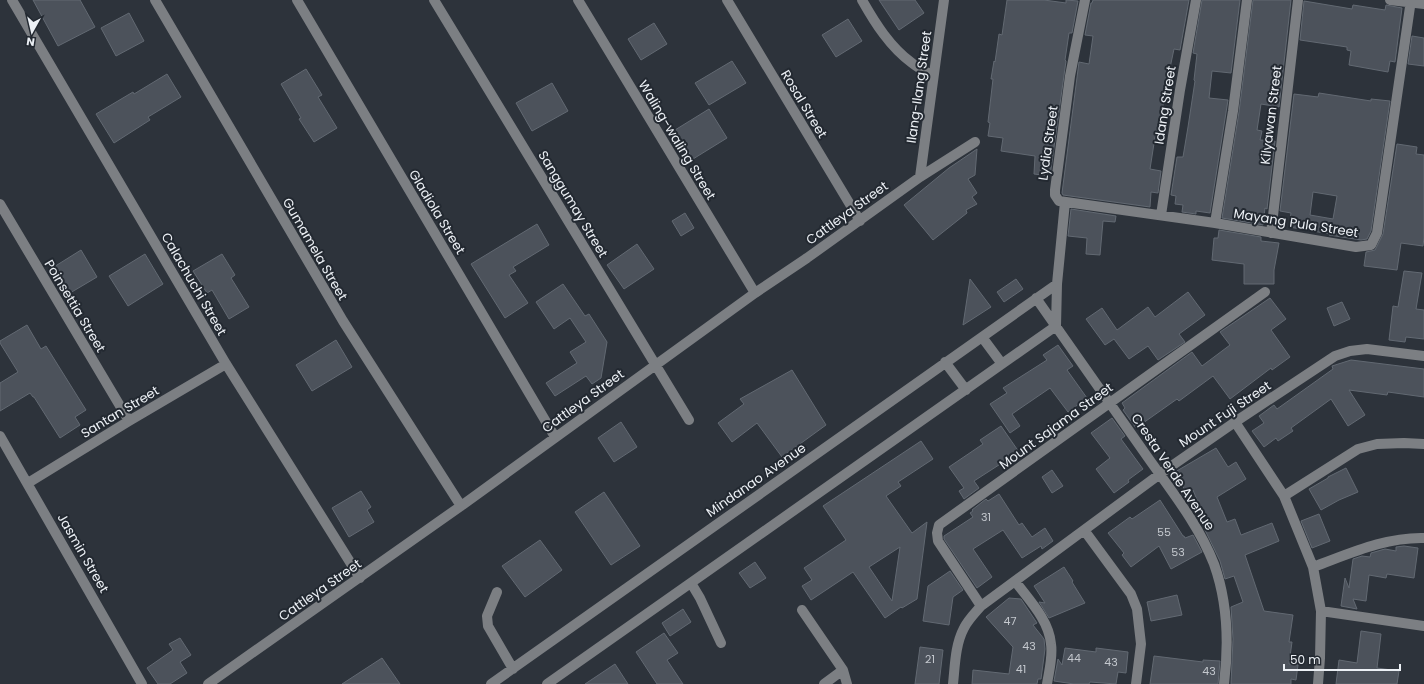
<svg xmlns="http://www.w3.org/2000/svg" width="1424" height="684" font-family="Poppins,sans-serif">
<rect width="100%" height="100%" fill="#2d333b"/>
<path fill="#4c525b" stroke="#626972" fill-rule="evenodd" d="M33 0H80L95 27 58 46Z
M879 0H915L924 13 899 30Z
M1007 0H1044L1066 3V0L1078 1 1072 33H1069L1065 60 1066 61 1050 176 1034 174 1035 156 1001 151 1003 138 988 136 990 123 988 122 993 79H991L994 61 995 62 999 34 1002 35Z
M1093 0H1189L1180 50 1174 49 1166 87H1165L1163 106 1160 118 1159 117 1156 137H1155L1150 169 1161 171 1158 193 1151 192 1150 207 1063 195 1062 193 1079 62 1089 64 1093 36 1085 35 1091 3H1092Z
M1202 0H1240L1231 73 1212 71 1209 98 1228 100 1210 213 1196 211V214L1182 212 1183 205 1175 204 1176 196 1171 195 1177 157H1183L1188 127 1195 81 1194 80 1197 54 1193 53Z
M1253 0H1291L1279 107 1261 104 1257 130 1262 131 1260 140 1275 141 1267 209 1265 208 1263 225 1222 218 1239 112Z
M1304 1 1352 9 1353 5 1385 10 1386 5 1402 8 1395 62 1390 61 1388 72 1349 65 1351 51 1347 50V47L1300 40Z
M129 13 144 41 116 56 101 28Z
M848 19 862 41 836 57 822 35Z
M654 23 667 44 641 60 628 39Z
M1412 36 1424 38V66L1408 64Z
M732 61 746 83 709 105 695 83Z
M306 69 322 95 318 97 337 128 314 142 299 119 301 118 281 84Z
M167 74 181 97 148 117 150 120 114 143 96 114 133 92 134 94Z
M552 83 568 111 532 131 516 103Z
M1319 93 1371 101V99L1390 101 1371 231 1367 239 1361 240 1329 235 1330 234 1289 227 1291 213 1280 211 1294 94 1318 97ZM1313 192 1337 196 1333 219 1310 215Z
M709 109 727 138 693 159 675 130Z
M1397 144 1417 147 1416 154 1424 155V237L1423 246 1401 243 1397 270 1364 266 1366 252 1375 250 1383 234Z
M977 149 975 175 968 179 977 193 972 197 977 204 966 210 967 213 933 240 904 205 949 168Z
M1071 209 1116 216 1115 222 1103 221 1100 255 1086 254 1087 238 1068 236Z
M685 213 694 228 681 236 672 221Z
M537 224 549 245 513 267 516 271 509 275 528 303 505 318 471 264Z
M1219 230 1261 237V241L1279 243 1274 270V284H1244V264L1212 260 1214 238H1218Z
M637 244 654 269 624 289 607 265Z
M81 250 97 277 65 296 49 270Z
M145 254 163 284 128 306 109 276Z
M222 254 235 275 231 278 249 307 229 319 212 290 207 293 193 271Z
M1404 271 1422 273 1416 309 1424 310V339L1406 337 1405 342 1389 340 1393 306 1398 307Z
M970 279 991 307 963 325Z
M1016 279 1023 289 1004 302 997 292Z
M563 284 585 316 589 314 607 342 601 378 592 384 586 376 555 396 546 383 577 363 570 352 586 342 570 318 554 329 536 302Z
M1188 292 1205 315 1179 334 1185 342 1158 360 1148 346 1129 359 1114 339 1105 345 1086 319 1102 308 1117 330 1148 307 1155 317Z
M1270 298 1286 319 1271 330 1290 357 1272 370 1271 368 1230 399 1213 376 1179 401 1177 399 1136 428 1123 410 1125 408 1122 403 1192 352 1202 366 1230 345 1220 332Z
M1342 302 1350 319 1334 326 1327 308Z
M27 325 41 349 46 346 86 410 75 417 80 425 60 438 34 397H33L30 393 0 411V383L18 372 0 343V341Z
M336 340 352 367 312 391 296 365Z
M1058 345 1073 366 1067 370 1087 398 1068 412 1050 388 1012 414 1020 426 1010 433 990 404 1007 393 1003 388 1047 360 1043 355Z
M1351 360 1424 369V397L1388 392 1387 395 1349 390 1365 415 1348 426 1331 399 1291 428 1293 431 1278 441 1276 438 1264 447 1252 431 1264 423 1259 416 1274 405 1277 409 1333 369 1332 366Z
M792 370 826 425 782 457 757 423 732 442 718 423 744 404 740 399Z
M1112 418 1125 436 1121 439 1143 469 1128 480 1129 482 1114 493 1096 469 1110 458 1091 433Z
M621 422 637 447 614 462 598 438Z
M1001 426 1019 452 974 481 979 488 964 499 959 491 964 488 949 467 983 444 980 440Z
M921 441 933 459 898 482 901 486 886 496 912 533 927 522 917 599 902 608 901 607 885 618 853 572 811 600 802 586 812 580 804 568 846 540 823 506ZM900 547 892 601 869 567Z
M1216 448 1228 467 1236 462 1246 479 1217 497 1227 522 1235 519 1241 535 1272 523 1279 541 1245 555 1264 611 1293 615 1289 642H1292L1289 664 1298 665 1296 680 1291 679V684H1231L1233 639 1231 607 1243 602 1234 576 1225 579 1220 561 1205 530 1209 529 1193 490 1187 494 1175 472Z
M1346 468 1358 492 1339 500 1321 510 1309 489 1328 478V477Z
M1052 470 1063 486 1052 493 1042 477Z
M361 491 371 507 367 510 374 522 349 537 332 508Z
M604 492 640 546 611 565 575 512Z
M999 494 1019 525 1022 523 1032 537 1045 528 1053 541 1042 549 1041 546 1022 558 1003 530 973 549 992 577 977 588 944 539V536L973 517 970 513 973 511 972 510 986 499 988 501Z
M1160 500 1183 536H1184L1185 538 1193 535 1202 552 1171 569 1159 546 1131 567 1122 555 1124 553 1108 533 1130 517 1132 519Z
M1319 514 1330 541 1312 548 1301 521Z
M540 540 562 570 525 597 502 566Z
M1404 546 1418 548 1414 578 1387 574 1386 578 1369 575 1366 601 1353 599 1357 609 1341 606 1345 578 1349 588 1353 559 1362 556 1370 557 1371 553 1385 549 1396 551V547Z
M755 562 766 578 750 588 739 573Z
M1064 567 1073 581 1072 582 1085 603 1049 618 1039 602 1045 603 1034 586Z
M950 571 963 590 953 597 949 625 923 621 928 586Z
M1177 595 1182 615 1151 621 1147 602Z
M1009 598 1021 599 1037 623 1033 625 1044 639 1045 649 1041 679H1038L1037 684H972L973 670 1009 674 1013 647 986 617Z
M683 609 691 622 670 636 662 623Z
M1361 631 1381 634 1377 668 1399 671 1397 684H1336L1339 660 1357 663Z
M664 633 678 653 667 660 683 684H657L636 652Z
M180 638 191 655 180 662 187 673 170 684H158L147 668 173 650 169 644Z
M920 647 943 650 939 684H915Z
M1065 648 1096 652V648L1128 652 1126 673 1118 672 1116 684 1090 682 1089 684H1074L1054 681 1058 659 1062 665Z
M1154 656 1203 662V660L1220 661 1218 684H1150Z
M382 658 400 684H342Z
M615 664 628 684H585Z"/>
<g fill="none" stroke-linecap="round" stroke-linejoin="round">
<path stroke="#7c7f83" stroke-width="10" d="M12 0 226 364 360 578
M155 0 343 321 461 506
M297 0 555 437
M434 0 689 420
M578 0 755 293
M727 0 860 221
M862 0C875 23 890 47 912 63 918 68 926 72 933 76
M1085 0 1070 76 1055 190V195L1059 201 1215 223 1356 247 1371 245 1377 233 1411 0
M1390 0 1424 4
M920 177 944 0
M0 204 129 421
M1161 215 1180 90 1196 0
M1215 223 1233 111 1247 0
M1271 233 1298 0
M1036 298C1072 349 1108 400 1144 452 1169 488 1198 523 1214 564 1228 603 1229 644 1224 684
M1056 326 1057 284 1065 202
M982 337 1002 364
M945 362 966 390
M1235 422 1284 496 1313 567 1321 611 1320 658 1318 684
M0 436 142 684
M28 483 129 421 226 364
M1284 496 1358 449 1377 444 1404 443 1424 444
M1084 530 1131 594 1137 609 1141 644 1136 684
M1313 567C1349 554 1385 537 1424 538
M1015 581C1029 600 1049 620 1051 644 1053 657 1049 671 1047 684
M691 583 700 598 721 643
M497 592 487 616 488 626 513 669
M981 606 938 541 937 533 939 525 1265 292
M802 610 843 670 847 684
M1321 611 1424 626
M208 684 461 506 755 293 807 258 920 177 975 142
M491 684 1057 284
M547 684 1056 326
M824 684 843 670
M953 684C955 666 955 645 964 628 968 620 975 613 981 606L1160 474 1235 422 1335 356 1350 351 1367 349 1424 356"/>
</g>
<g text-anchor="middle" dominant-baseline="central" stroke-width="4" stroke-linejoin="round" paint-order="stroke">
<g font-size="11" fill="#c4c8ce">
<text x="986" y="517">31</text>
<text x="1164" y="532">55</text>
<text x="1178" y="552">53</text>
<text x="1010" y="621">47</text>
<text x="1029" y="646">43</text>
<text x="1074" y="658">44</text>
<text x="930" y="659">21</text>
<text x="1111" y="662">43</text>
<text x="1021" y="669">41</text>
<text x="1209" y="671">43</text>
</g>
<g font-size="13" fill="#ecf0f5" stroke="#232931">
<text transform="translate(919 87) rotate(-82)">Ilang-Ilang Street</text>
<text transform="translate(804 104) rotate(59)">Rosal Street</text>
<text transform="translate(1165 105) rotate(-81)">Idang Street</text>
<text transform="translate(1271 115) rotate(-83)">Kilyawan Street</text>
<text transform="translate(677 140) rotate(59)">Waling-waling Street</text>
<text transform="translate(1048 143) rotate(-82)">Lydia Street</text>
<text transform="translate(573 204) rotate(59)">Sanggumay Street</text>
<text transform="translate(437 212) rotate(59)">Gladiola Street</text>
<text transform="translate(847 213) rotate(-36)">Cattleya Street</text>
<text transform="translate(1296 223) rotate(9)">Mayang Pula Street</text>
<text transform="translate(315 249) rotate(60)">Gumamela Street</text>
<text transform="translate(194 284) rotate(60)">Calachuchi Street</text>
<text transform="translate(75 306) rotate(59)">Poinsettia Street</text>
<text transform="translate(583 401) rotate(-36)">Cattleya Street</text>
<text transform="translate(120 412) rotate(-31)">Santan Street</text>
<text transform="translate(1225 414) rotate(-34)">Mount Fuji Street</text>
<text transform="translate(1056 426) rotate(-36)">Mount Sajama Street</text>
<text transform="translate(1173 472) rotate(56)">Cresta Verde Avenue</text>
<text transform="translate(756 480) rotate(-35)">Mindanao Avenue</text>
<text transform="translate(83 553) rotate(60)">Jasmin Street</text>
<text transform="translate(320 590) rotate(-35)">Cattleya Street</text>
</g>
</g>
<g transform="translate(32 32) rotate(188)" stroke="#232931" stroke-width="3" paint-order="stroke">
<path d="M0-3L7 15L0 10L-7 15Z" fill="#ecf0f5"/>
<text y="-6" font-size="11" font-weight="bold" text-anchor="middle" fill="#ecf0f5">N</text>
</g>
<path d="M1284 664v6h116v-6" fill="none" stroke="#ecf0f5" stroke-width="2"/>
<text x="1290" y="664" font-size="12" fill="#ecf0f5" stroke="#232931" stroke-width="3" paint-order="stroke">50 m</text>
</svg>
